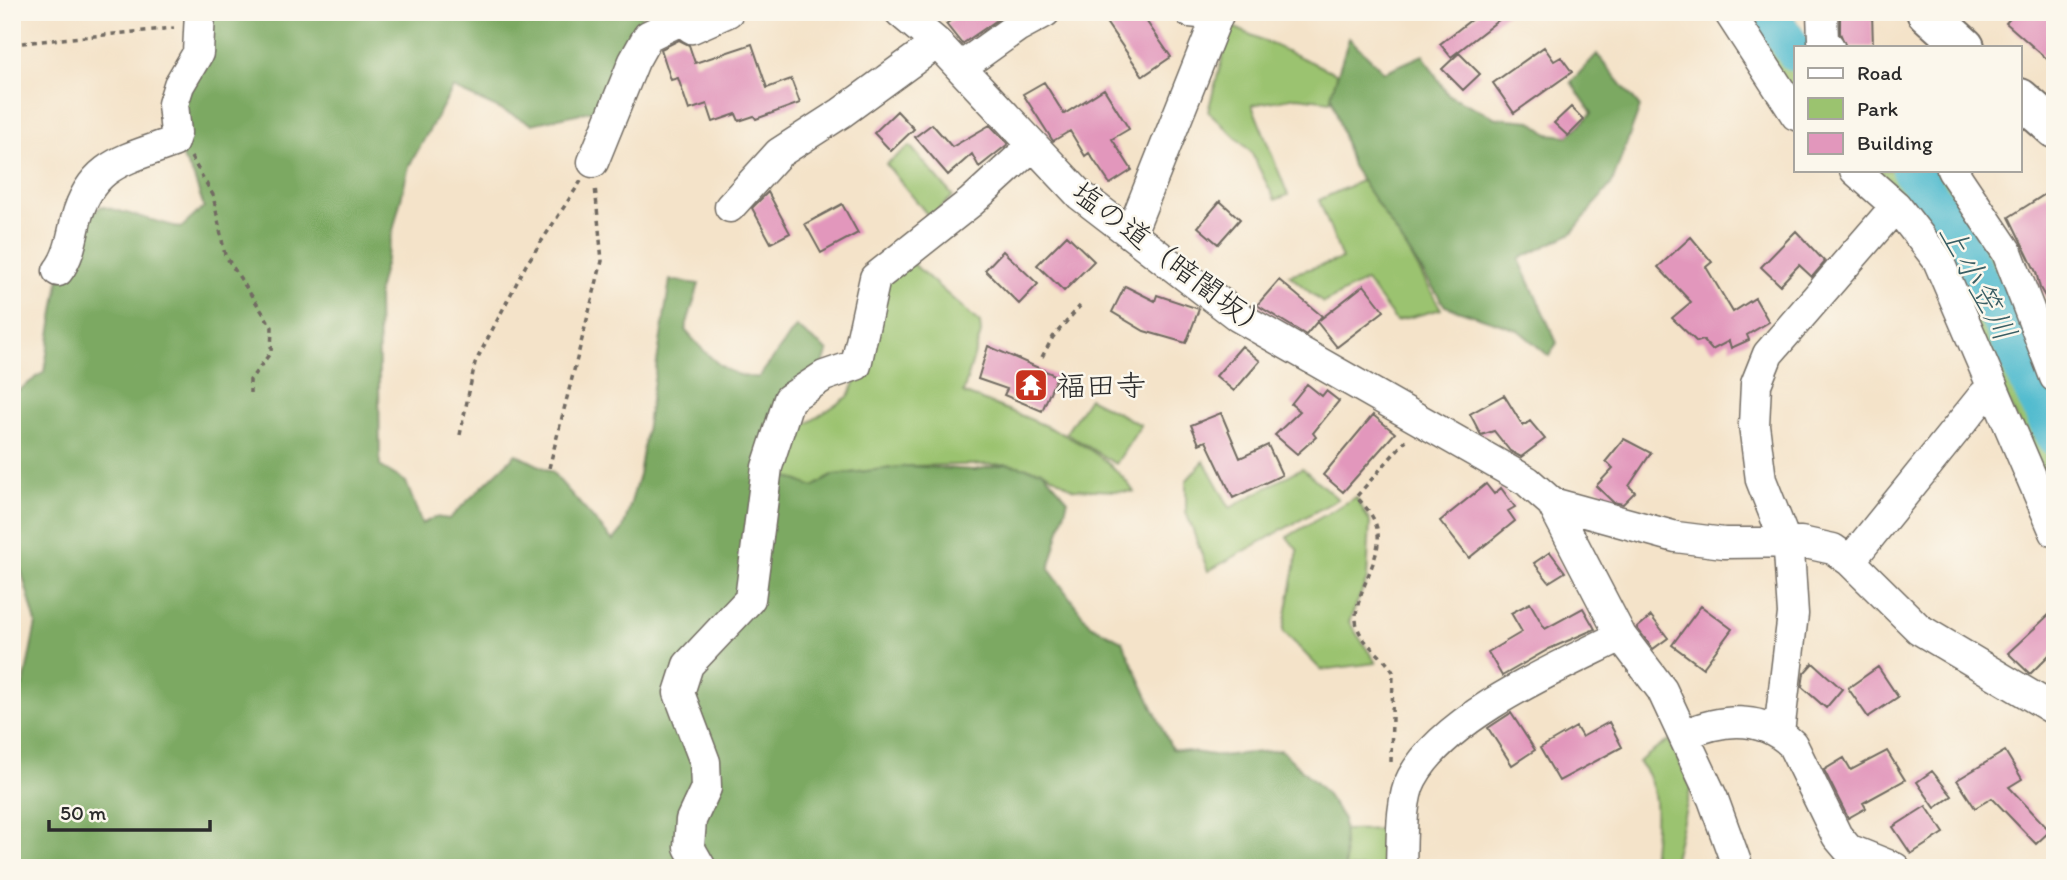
<svg xmlns="http://www.w3.org/2000/svg" width="2067" height="880" font-family="Itim,'Klee One',sans-serif">
<rect width="100%" height="100%" fill="#fbf7ec"/>
<filter id="ink" filterUnits="userSpaceOnUse"><feTurbulence type="fractalNoise" baseFrequency=".0143" numOctaves="2"/><feDisplacementMap in="SourceGraphic" scale="14" xChannelSelector="R" yChannelSelector="G"/><feConvolveMatrix kernelMatrix="1 2 1 2 8 2 1 2 1" color-interpolation-filters="sRGB"/></filter>
<filter id="wash" filterUnits="userSpaceOnUse"><feTurbulence type="fractalNoise" baseFrequency=".00686" numOctaves="4" result="noise"/><feDisplacementMap in="SourceGraphic" scale="28" xChannelSelector="R" yChannelSelector="G"/><feGaussianBlur stdDeviation="1.57" result="paint"/><feColorMatrix in="noise" values="0 0 0 0 0 0 0 0 0 0 0 0 0 0 0 0 0 1.4 0 .05"/><feComposite in="paint" operator="in"/></filter>
<g filter="url(#wash)">
<rect width="100%" height="100%" fill="#f4e3c9"/>
<path fill="#9bc36f" stroke="#63774d" stroke-width="2" d="M1719 12H1790L1813 47H1796V102Z
M1231 26 1338 74 1330 101 1297 97 1252 105 1288 195 1275 200 1251 152 1208 111Z
M910 146 953 196 930 218 886 164Z
M1860 170H1949L1979 206 2055 397V496L1938 260Z
M1367 178 1441 309 1396 321 1366 281 1323 303 1289 275 1342 259 1319 200Z
M911 262 980 323 981 333 963 393C1018 414 1102 441 1134 492L1074 489 1043 471 1006 464 908 466 834 475 813 487 783 475 780 437 789 399 796 431 849 396 860 372 886 278Z
M1089 398 1141 425 1116 464 1066 433Z
M1204 461 1230 508 1302 468 1338 499 1208 571 1186 512V481Z
M1356 497 1370 522 1367 579 1349 622 1376 663 1321 670 1283 631 1298 551 1287 537Z
M1669 740 1691 786 1672 868H1652C1653 833 1665 788 1638 762Z
M1403 829 1399 868H1345L1343 830Z"/>
<path fill="#7ca962" stroke="#546a46" stroke-width="2" d="M197 12H638L649 26 613 106 532 124 453 88 409 166 378 292 380 466 406 482 422 524 435 517 449 519 516 454 552 472 613 541 623 529 639 475 670 280 699 284 685 330C705 352 726 380 759 377L796 327 828 351 816 382 780 427 783 475 813 487 834 475 908 466 974 470 1007 464 1043 471 1068 500 1049 569 1090 625 1122 641 1172 749 1220 756 1281 750 1324 791 1343 819 1345 868H12V691L24 684 36 623 20 566 12 564V395L44 372 60 275 80 226 101 206 181 228 204 207 193 175 173 142Z
M1349 38 1384 72 1423 55 1448 95 1496 118 1531 121 1548 134 1568 136 1592 113 1571 82 1597 54 1640 107 1612 183 1572 233 1519 259 1557 343 1549 356 1518 330 1445 306 1352 166 1331 95Z"/>
<g fill="none" stroke-linecap="round" stroke-linejoin="round">
<path stroke="#53bccf" stroke-width="38" d="M1767 12 1796 53
M1910 170 1944 215 1991 301 2055 438"/>
</g>
<g id="blocks">
<path fill="#e297bc" d="M962 12H995L1000 18 962 44 946 24Z
M1099 12H1140L1171 57 1143 76Z
M1481 12H1509L1451 57 1440 44Z
M1872 12 1873 47H1846L1840 33V13Z
M2016 12H2055V66L2006 23Z
M679 40 689 45 695 63 752 44 767 88 791 79 800 103 756 119 754 116 739 121 736 114 713 122 707 104 689 110 678 78 671 80 661 49Z
M1544 47 1554 61 1561 57 1572 72 1514 113 1493 83Z
M1459 53 1480 74 1463 90 1442 69Z
M1044 82 1064 114 1104 89 1129 129 1112 139 1132 170 1110 184 1089 153 1085 156 1070 131 1053 141 1023 94Z
M1571 107 1584 120 1568 136 1554 123Z
M897 111 914 129 891 151 874 133Z
M932 124 952 147 990 125 1008 144 979 167 972 154 948 175 915 137Z
M768 192 790 233 771 243 752 208Z
M2047 193 2055 208V313L2040 288 2036 272 2009 217Z
M1220 201 1240 219 1218 244 1198 227Z
M842 204 858 233 821 253 805 224Z
M1796 231 1825 262 1812 277 1799 265 1780 285 1761 267Z
M1067 235 1094 261 1064 291 1037 265Z
M1691 237 1712 262 1706 267 1733 312 1755 298 1769 322 1747 335 1749 340 1731 348 1729 341 1712 350 1703 340 1697 342 1672 318 1691 302 1658 267Z
M1003 251 1038 284 1019 304 985 270Z
M1279 280 1322 316 1306 335 1257 305Z
M1364 285 1384 311 1337 347 1317 322Z
M1125 286 1155 301 1157 295 1199 309 1186 343 1144 331 1112 312Z
M988 346 1057 376 1042 411 1004 395 1007 389 978 379Z
M1242 346 1260 361 1234 391 1216 376Z
M1307 384 1322 396 1326 391 1339 401 1313 433 1316 437 1297 454 1275 435 1300 411 1291 404Z
M1504 395 1523 426 1530 421 1545 439 1521 457 1510 451 1494 431 1481 435 1470 414Z
M1221 413 1240 458 1268 445 1282 475 1233 498 1206 441 1199 444 1191 425Z
M1373 415 1395 433 1343 492 1323 475Z
M1624 439 1651 453 1629 486 1635 492 1623 504 1613 502 1596 486 1613 468 1606 461Z
M1486 484 1494 494 1501 488 1515 507 1508 511 1515 521 1469 558 1440 521Z
M1550 552 1565 572 1549 582 1534 563Z
M1530 603 1545 629 1583 608 1595 629 1549 649 1502 676 1488 652 1522 632 1511 613Z
M1701 606 1732 629 1703 668 1672 645Z
M2055 609V649L2030 674 2008 653Z
M1651 616 1668 638 1653 649 1637 628Z
M1813 663 1842 689 1826 708 1802 687 1804 673Z
M1878 667 1898 697 1868 717 1848 688Z
M1511 713 1535 750 1512 765 1488 728Z
M1609 722 1622 747 1559 781 1540 748 1576 727 1582 737Z
M1887 751 1905 780 1863 803 1866 808 1848 818 1824 770 1844 758 1851 770Z
M2005 751 2022 779 2009 787 2050 831 2036 844 1992 798 1975 808 1957 780Z
M1932 771 1952 796 1935 808 1917 782Z
M1926 806 1944 833 1911 854 1893 827Z"/>
</g>
</g>
<g filter="url(#ink)">
<use href="#blocks" fill-opacity="0" stroke="#716b62" stroke-width="2"/>
<g fill="none" stroke-linecap="round" stroke-linejoin="round">
<g stroke="#716b62" stroke-width="33">
<path id="minor" d="M900 12 937 43 1080 195 1239 317 1527 481 1552 503 1621 636 1662 690 1713 799 1738 868
M1190 12 1218 15
M1729 12 1796 115
M1822 12 1823 40 1829 47
M681 20 692 28 728 12
M961 67 1017 27 1045 12
M593 162 634 61 648 36 681 20 680 12
M1952 170 2007 252 2055 377
M1896 206 1938 260 2055 532
M730 207 779 153 841 113 937 43
M1131 233 1219 12
M58 271C69 257 72 238 76 220 91 164 124 160 173 142L176 133 173 104 179 85 198 53 200 12
M1552 503 1676 537 1724 543 1801 542 1833 549 1850 561 1919 629 2055 710
M1850 561 1983 396 1993 392
M1779 732 1793 614 1789 551 1761 480 1754 425 1756 384 1768 354 1896 206 1855 170
M1684 735C1720 719 1761 714 1792 744L1837 836 1848 849 1895 868
M701 868 689 847 691 820 706 788 705 762 679 693 688 665 750 599 767 467 789 399 824 376 856 365 875 278 971 202 1032 146
M1401 868C1402 843 1400 800 1412 778 1446 715 1559 667 1621 636"/>
</g>
<g stroke="#716b62" stroke-width="42">
<path id="major" d="M1926 12 1965 47
M2020 98 2055 129"/>
</g>
<path stroke="#716b62" stroke-width="3.5" stroke-dasharray="5 5" stroke-linecap="butt" d="M12 44 174 28
M191 157 213 195 225 255 272 327 271 352 250 380V393
M1042 357 1053 337 1080 306
M460 435 475 363 526 265 581 181
M549 468 602 261 595 186
M1391 762 1393 672C1383 654 1363 646 1357 626 1354 614 1358 605 1361 594 1376 553 1393 532 1356 497L1406 440"/>
<use href="#minor" stroke="#fff" stroke-width="30"/>
<use href="#major" stroke="#fff" stroke-width="38"/>
</g>
</g>
<defs>
<g id="temple-square" transform="scale(1.75)"><rect x="-9" y="-9" width="18" height="18" rx="4" fill="#c8321e" stroke="#fbf7ec"/><path d="M0-6L5-2H3V0L6.5 2.5H4V6H1.5V3h-3V6H-4V2.5H-6.5L-3 0V-2H-5Z" fill="#fff"/></g>
</defs>
<g fill-rule="evenodd">
<use href="#temple-square" x="1031" y="385"/>
</g>
<g text-anchor="middle" dominant-baseline="central" stroke-width="5" stroke-linejoin="round" paint-order="stroke">
<g font-size="30" fill="#2b2b2b" stroke="#fbf7ec">
<text transform="translate(1172 260) rotate(37)">塩の道（暗闇坂）</text>
</g>
<g font-size="30" fill="#2b2b2b" stroke="#fbf7ec" text-anchor="start">
<text x="1056" y="385">福田寺</text>
</g>
<g font-size="32" font-style="italic" fill="#395e64" stroke="#fbf7ec">
<text transform="translate(1978 282) rotate(62)">上小笠川</text>
</g>
</g>
<rect width="2067" height="880" fill="none" stroke="#fbf7ec" stroke-width="42"/>
<rect x="1794" y="46" width="228" height="126" fill="#fbf7ec" stroke="#a8a59f" stroke-width="2"/>
<rect x="1808" y="68" width="35" height="10" fill="#ffffff" stroke="#a8a59f" stroke-width="2"/>
<text x="1857" y="80" font-size="21" fill="#2b2b2b">Road</text>
<rect x="1808" y="98" width="35" height="21" fill="#9bc36f" stroke="#a8a59f" stroke-width="2"/>
<text x="1857" y="116" font-size="21" fill="#2b2b2b">Park</text>
<rect x="1808" y="133" width="35" height="21" fill="#e297bc" stroke="#a8a59f" stroke-width="2"/>
<text x="1857" y="150" font-size="21" fill="#2b2b2b">Building</text>
<path d="M49 820v10h161v-10" fill="none" stroke="#2b2b2b" stroke-width="3.5"/>
<text x="60" y="820" font-size="21" fill="#2b2b2b" stroke="#fbf7ec" stroke-width="5" paint-order="stroke">50 m</text>
</svg>
